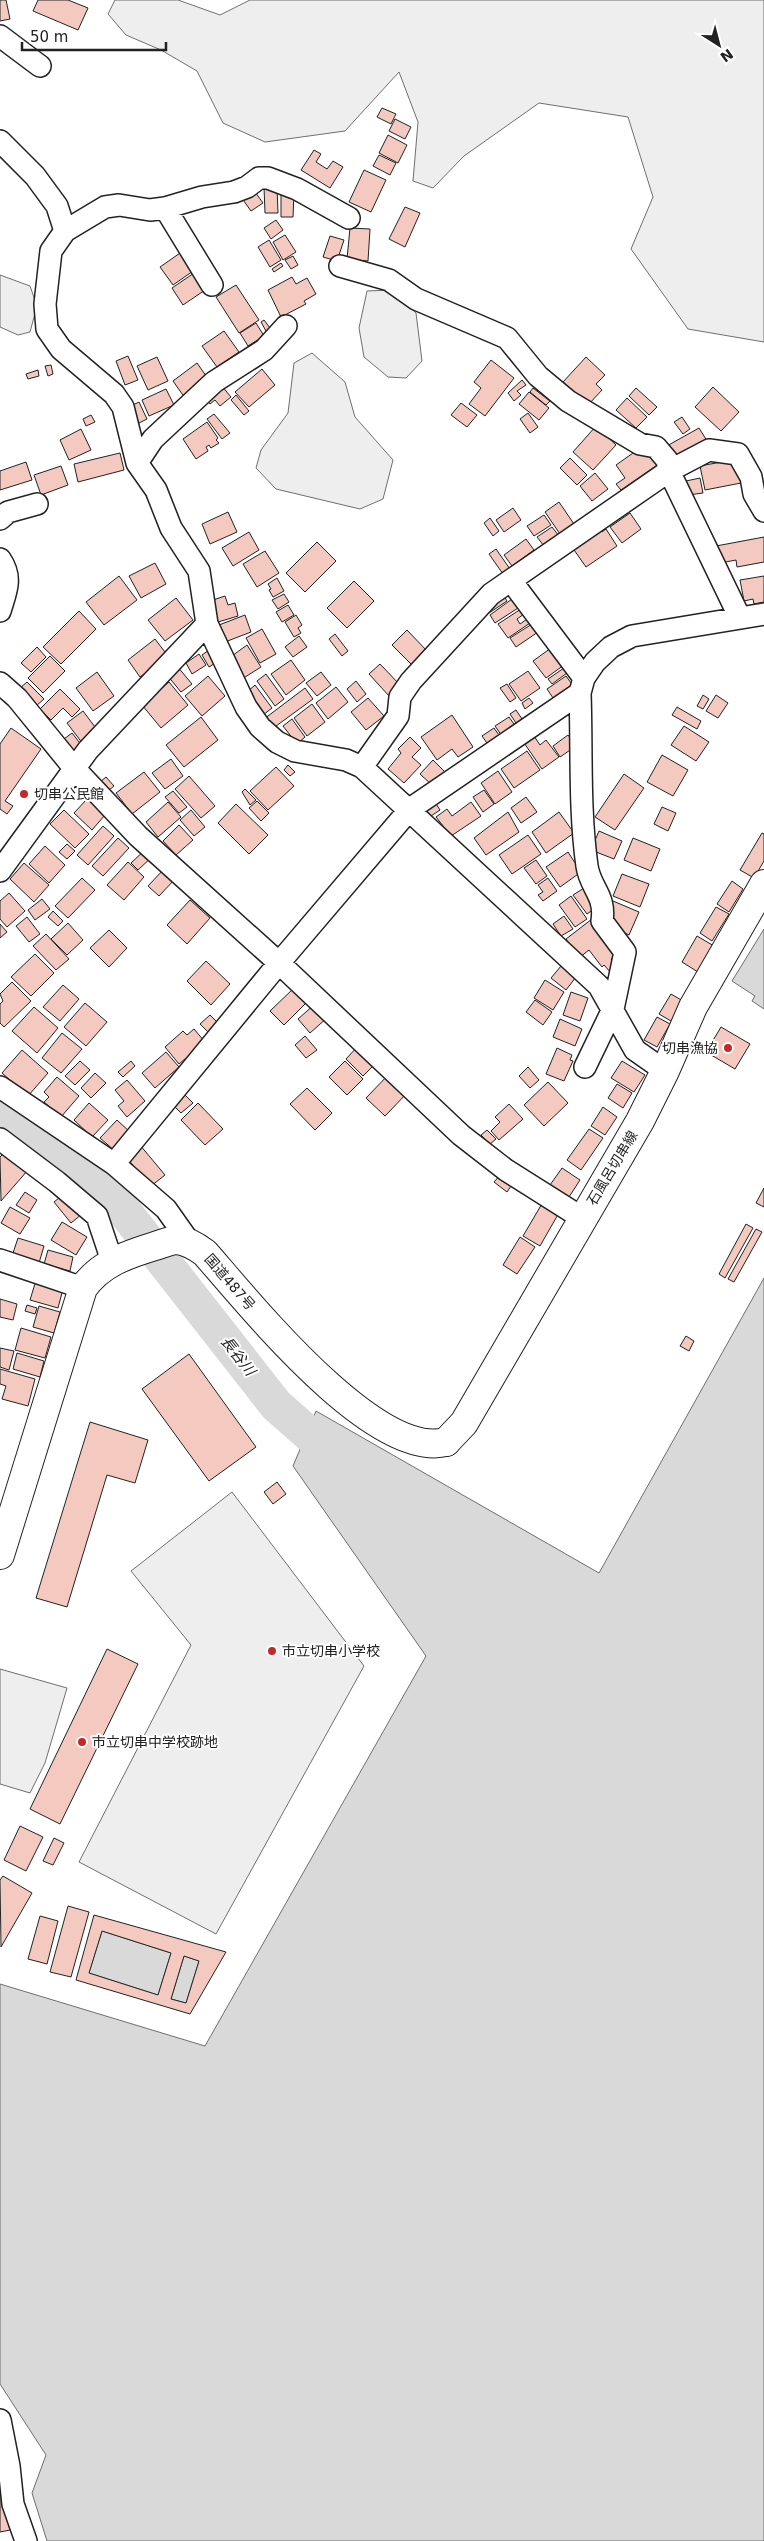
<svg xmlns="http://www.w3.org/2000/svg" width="764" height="2541" font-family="'DejaVu Sans','Noto Sans JP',sans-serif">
<rect width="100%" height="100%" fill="#fff"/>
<path fill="#eee" stroke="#6f6f6f" d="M115 0H178L220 15 250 0H764V342L688 329 631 249 653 197 628 117 539 103 464 156 433 188 413 181 418 122 399 72 345 131 265 142 223 123 197 71 161 50 126 35 108 14Z
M0 275 30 286 37 306 30 332 18 335 0 327Z
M391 290 416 313 422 361 406 378 388 377 364 357 359 328 367 291Z
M312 353 345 382 355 417 393 460 383 499 360 509 276 489 256 468 261 450 288 413 294 363Z
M232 1492 364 1666 216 1934 79 1862 191 1645 131 1571Z
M0 1669 67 1688 45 1763 30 1793 0 1784Z"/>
<path fill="#d9d9d9" stroke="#6f6f6f" d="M764 929V1009L752 1001 755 996 732 981Z
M764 1278V2541H47L32 2493 46 2455 0 2384V1984L205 2046 426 1656 293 1466 316 1411 599 1573Z
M102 1931 171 1953 158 1995 89 1973Z
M184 1956 199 1961 186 2003 171 1999Z"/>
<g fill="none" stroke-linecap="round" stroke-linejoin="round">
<path stroke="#d9d9d9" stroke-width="35" d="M0 1109 78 1165 121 1207 276 1405 343 1464"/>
</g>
<path fill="#f3c9c0" stroke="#222" fill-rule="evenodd" d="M0 0H6L10 19 0 21Z
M38 0H68L88 8 78 30 33 11Z
M382 108 396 114 391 124 377 117Z
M395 119 411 127 405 139 389 131Z
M388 135 407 145 398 163 379 153Z
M314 150 321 154 316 162 327 169 333 161 343 167 330 188 301 170Z
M379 155 396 163 390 175 373 166Z
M364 170 386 180 371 212 349 202Z
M264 187H277L278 213H265Z
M253 189 263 203 251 211 241 197Z
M281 192 294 193 293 217H281Z
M405 207 420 213 405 247 389 239Z
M276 220 283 230 271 239 264 228Z
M350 228 370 229 368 261 347 259Z
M285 235 296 252 283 260 273 242Z
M330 236 344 240 337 261 323 257Z
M269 240 281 260 270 267 258 247Z
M183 251 196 269 173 285 160 267Z
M293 256 298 265 291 269 285 260Z
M281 263 283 266 274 272 272 269Z
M197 271 208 288 183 305 172 288Z
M292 277 296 284 307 278 316 294 304 301 306 304 281 317 268 290Z
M236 285 259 320 239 333 216 297Z
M264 320 270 328 266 331 261 322Z
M256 323 264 336 248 346 240 333Z
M224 331 239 352 217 367 202 346Z
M128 356 138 380 125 385 116 361Z
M157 357 168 381 148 390 137 366Z
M586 357 605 375 596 384 602 390 588 405 563 382Z
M491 360 514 378 485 416 469 404 481 388 474 382Z
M197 363 209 380 185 398 173 381Z
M51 365 53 374 48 376 45 366Z
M262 369 275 385 249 407 235 392Z
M38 370 39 376 28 379 26 374Z
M522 380 526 385 517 391 521 395 514 401 508 393Z
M221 385 231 397 220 406 215 400 210 404 204 397Z
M713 387 739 412 721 431 695 407Z
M533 388 550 401 546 405 530 392Z
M636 388 657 407 649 415 629 396Z
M166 389 174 405 149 416 142 400Z
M529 392 549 408 539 420 519 404Z
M236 395 249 411 244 415 231 400Z
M627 398 647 417 636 428 616 410Z
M139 402 147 419 139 423 131 406Z
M461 403 477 415 467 427 451 415Z
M528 413 538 427 530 433 520 419Z
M214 414 230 433 222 439 207 419Z
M91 415 95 422 86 426 83 419Z
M682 417 690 429 683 434 674 422Z
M207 422 218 438 216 440 219 443 211 448 209 445 206 447 208 451 196 459 183 439Z
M596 426 616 445 593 470 573 452Z
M699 428 709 444 674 463 665 447Z
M81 429 91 450 69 460 60 440Z
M643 446 657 465 621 490 616 484 625 478 616 465Z
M120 453 124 470 78 482 74 464Z
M570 458 587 475 577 485 560 468Z
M737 459 741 483 705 490 700 466Z
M26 462 32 480 0 490V471Z
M61 466 68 485 41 495 34 475Z
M595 473 608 489 592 501 580 486Z
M700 478 703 493 688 495 686 481Z
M559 502 574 524 560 534 545 512Z
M513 508 521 520 504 532 496 520Z
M228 512 237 532 210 544 202 524Z
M630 513 641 529 622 543 610 527Z
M544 515 551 525 534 536 527 526Z
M490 518 499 531 493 536 484 523Z
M552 527 559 536 544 546 537 537Z
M599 528 602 532 606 529 617 546 586 567 572 547Z
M249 532 259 550 233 566 222 548Z
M764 537V562L737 567 736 560 720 563 716 546Z
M526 539 534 550 512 566 504 555Z
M317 542 336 561 305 592 286 573Z
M496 549 510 569 503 574 489 554Z
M265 551 279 573 257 587 243 564Z
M155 563 166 584 141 598 129 576Z
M119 576 137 600 104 625 86 602Z
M764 576V602L754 604 753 599 744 601 740 580Z
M277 578 284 591 273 597 269 590 271 589 268 584Z
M354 581 374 601 347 628 327 608Z
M502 593 507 601 489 613 483 606Z
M284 594 289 602 278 609 272 600Z
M225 596 228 605 235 603 238 616 218 622 213 600Z
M176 598 193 620 165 641 148 620Z
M512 599 518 608 495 623 490 615Z
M288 605 294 615 282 622 276 612Z
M521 609 524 614 517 619 520 624 527 619 530 623 508 638 498 624Z
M79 611 96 629 61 664 43 647Z
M245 615 251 632 225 642 219 625Z
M296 615 302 625 298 628 301 633 294 637 285 622Z
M532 624 538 632 516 647 510 638Z
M262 629 276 654 260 663 246 638Z
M407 630 427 651 412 665 392 645Z
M335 634 348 651 342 656 329 639Z
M299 636 307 647 293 657 285 647Z
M155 639 168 656 140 677 128 660Z
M247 645 261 667 242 679 229 658Z
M37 647 46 657 31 672 21 663Z
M212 648 220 660 209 667 202 655Z
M551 648 564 665 546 678 533 661Z
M199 654 206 665 192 674 186 663Z
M50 656 65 671 43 693 28 678Z
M291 660 305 680 286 695 271 674Z
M380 664 401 686 389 696 369 674Z
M177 666 192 684 181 692 167 675Z
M564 668 567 673 552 684 548 679Z
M528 671 540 688 521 701 509 684Z
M97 672 114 696 93 711 76 688Z
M321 672 331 685 317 696 306 683Z
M266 674 284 699 275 706 257 681Z
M208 676 225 696 202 716 185 696Z
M566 676 574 687 555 701 547 689Z
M356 681 366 694 357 702 347 689Z
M27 682 44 699 36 706 19 689Z
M169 682 188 705 161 728 142 705Z
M507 684 516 698 510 702 500 688Z
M255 685 272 708 263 715 246 693Z
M336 687 348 702 328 719 316 703Z
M305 688 313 699 272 729 264 719Z
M60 689 80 709 72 717 63 708 51 720 40 709Z
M703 695 709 699 703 709 697 706Z
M716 695 728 703 718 718 706 711Z
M368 698 384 716 366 730 351 712Z
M529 698 533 703 525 709 522 703Z
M312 704 325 722 307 736 294 718Z
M677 707 701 721 697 729 672 715Z
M516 710 524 722 518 726 510 714Z
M83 711 95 727 89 732 92 736 83 744 67 723Z
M452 715 473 747 458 757 452 749 437 760 421 737Z
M201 717 218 740 184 767 166 745Z
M509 717 516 727 502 736 495 726Z
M292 719 305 737 297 744 283 726Z
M684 726 709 742 696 761 671 745Z
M11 728 41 749 5 801 13 806 7 814 0 809V744Z
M494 728 501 738 489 746 482 736Z
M72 733 83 747 71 756 60 742Z
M532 733 540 745 546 740 559 757 542 769 522 740Z
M568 735 576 746 560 757 553 746Z
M410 737 421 748 412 757 421 765 404 783 388 769 401 753 398 749Z
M527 751 540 770 514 788 501 769Z
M662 755 688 770 673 796 647 782Z
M171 759 183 776 165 789 152 773Z
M433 760 445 772 432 785 420 774Z
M288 765 295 772 290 776 284 770Z
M276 767 294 786 268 810 250 791Z
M498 771 512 792 495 804 481 783Z
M144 772 160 792 132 814 116 793Z
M624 774 644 788 615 830 595 817Z
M189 776 215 806 201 818 175 789Z
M106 777 114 786 108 791 100 782Z
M245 789 256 800 250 805 242 792Z
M484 790 494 804 483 812 473 797Z
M173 791 187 807 179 813 165 797Z
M526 797 537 812 521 823 511 808Z
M87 799 105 815 92 830 74 813Z
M433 799 440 810 431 816 423 806Z
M257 801 269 813 261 821 249 808Z
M168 802 181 817 158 837 146 822Z
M471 802 481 816 451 836 436 817 447 809 452 816Z
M236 804 268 835 249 854 218 823Z
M662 807 676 813 668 831 654 824Z
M64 810 89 834 75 848 50 824Z
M191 810 205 827 194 836 180 820Z
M508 812 519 832 486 855 474 838Z
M559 812 574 833 546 853 532 832Z
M179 825 193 840 176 855 163 841Z
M103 826 114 836 88 865 77 855Z
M599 831 622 841 614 859 591 850Z
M762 833 764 834V861L754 878 740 870Z
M528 835 541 854 512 874 499 855Z
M118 838 129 848 103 876 92 866Z
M633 838 660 849 651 871 624 860Z
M67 844 75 851 67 859 59 852Z
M45 846 65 865 49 883 29 864Z
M147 848 154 855 138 870 131 863Z
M568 852 581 872 560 887 546 867Z
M536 860 547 876 536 884 524 868Z
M128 862 144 877 124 900 107 885Z
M24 863 49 885 34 902 10 879Z
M164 869 175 879 159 896 148 886Z
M622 874 649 884 640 907 613 896Z
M82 878 95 890 68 918 55 906Z
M548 878 557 891 543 901 538 895 543 892 538 885Z
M732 881 743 889 729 912 717 904Z
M584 888 597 907 587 914 573 895Z
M9 893 25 911 7 927 0 919V901Z
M571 896 587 919 575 927 559 905Z
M42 899 50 909 35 920 28 910Z
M190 900 210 918 187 944 167 925Z
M613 901 639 912 629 935 616 929 606 916Z
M716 907 729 914 712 941 700 933Z
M53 911 63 921 58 926 48 917Z
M564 916 573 929 561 936 553 924Z
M27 917 40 934 29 942 16 926Z
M592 919 619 953 611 959 615 964 611 973 604 965 602 967 589 950 580 957 566 939Z
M68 923 83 940 67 955 51 939Z
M0 924 7 932 0 938Z
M109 930 127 948 109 967 90 948Z
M46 934 69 959 56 970 33 946Z
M697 936 714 946 698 972 682 962Z
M35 954 54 973 31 996 11 977Z
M206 961 230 984 211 1005 187 981Z
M561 966 576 977 566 990 551 978Z
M545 980 564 992 553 1010 534 998Z
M12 982 31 1001 4 1027 0 1023V1004L3 1001 0 994Z
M63 985 79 999 60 1021 43 1007Z
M295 987 309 1000 284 1025 270 1011Z
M571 992 588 998 580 1021 563 1015Z
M671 994 683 1001 671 1021 659 1014Z
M535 1000 552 1012 543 1025 526 1012Z
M85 1003 107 1022 86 1046 64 1027Z
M316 1003 328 1017 310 1033 298 1019Z
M34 1007 58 1028 37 1053 12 1031Z
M210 1015 219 1024 209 1033 200 1024Z
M657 1017 670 1024 657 1047 644 1040Z
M560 1019 582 1029 575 1046 553 1037Z
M721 1027 750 1044 735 1069 706 1052Z
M194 1029 205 1042 179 1064 165 1047 183 1031 187 1035Z
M62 1033 82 1049 61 1073 42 1058Z
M305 1036 317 1050 306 1058 295 1045Z
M358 1046 375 1064 363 1076 346 1059Z
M557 1048 572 1055 570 1060 573 1061 564 1081 546 1074Z
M22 1050 48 1073 28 1096 2 1073Z
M166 1052 179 1067 155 1088 142 1073Z
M80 1061 90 1070 75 1085 65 1076Z
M131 1061 135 1066 123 1077 118 1072Z
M345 1061 363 1079 347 1095 329 1077Z
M622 1061 645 1075 634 1092 611 1078Z
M528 1067 539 1080 530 1088 519 1076Z
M391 1072 410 1090 385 1116 366 1098Z
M95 1073 106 1083 91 1098 81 1088Z
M57 1077 79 1096 61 1117 44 1102 49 1097 44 1092Z
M127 1080 145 1101 127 1117 118 1106 124 1101 115 1090Z
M548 1082 568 1103 544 1126 524 1105Z
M617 1084 632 1093 623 1108 608 1098Z
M307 1088 332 1113 315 1130 290 1104Z
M184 1094 193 1103 181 1113 172 1104Z
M89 1103 108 1120 92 1137 74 1120Z
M198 1103 223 1129 205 1145 181 1120Z
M509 1104 523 1119 499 1140 491 1131 500 1122 495 1117Z
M603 1107 617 1117 605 1135 591 1126Z
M117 1120 131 1133 115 1151 100 1138Z
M589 1129 603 1138 581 1170 567 1160Z
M487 1130 496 1139 490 1144 481 1135Z
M140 1145 165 1175 151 1186 126 1157Z
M6 1151 28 1170 1 1201 0 1157Z
M562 1168 580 1180 569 1197 550 1185Z
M501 1174 513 1183 507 1192 494 1182Z
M764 1188V1207L756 1203Z
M25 1192 37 1200 29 1213 16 1205Z
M65 1193 82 1214 71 1223 54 1202Z
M543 1202 560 1211 540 1246 523 1236Z
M10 1207 30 1218 20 1234 1 1223Z
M62 1222 87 1237 76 1255 51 1240Z
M746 1224 753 1228 725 1278 719 1274Z
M756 1229 762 1232 734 1282 728 1279Z
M520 1237 535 1247 517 1274 503 1265Z
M18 1238 44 1246 39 1263 12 1256Z
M48 1250 73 1257 70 1271 44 1264Z
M37 1277 64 1285 58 1308 30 1300Z
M0 1299 17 1304 13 1320 0 1317Z
M27 1305 37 1308 35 1314 25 1311Z
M39 1306 60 1312 54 1333 33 1327Z
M21 1328 51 1337 45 1358 15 1350Z
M686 1336 694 1341 689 1351 680 1346Z
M0 1348 14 1351 9 1370 0 1367Z
M17 1353 44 1361 40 1377 13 1369Z
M189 1354 256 1447 209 1481 142 1389Z
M0 1369 35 1379 28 1406 2 1399 6 1386 0 1384Z
M90 1422 148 1440 135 1483 107 1475 67 1607 36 1598Z
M277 1482 286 1494 273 1504 264 1492Z
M107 1649 138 1664 60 1824 30 1809Z
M20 1826 43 1837 26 1871 4 1860Z
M54 1838 64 1843 53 1865 43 1861Z
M3 1876 32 1893 1 1947 0 1880Z
M68 1906 89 1912 71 1977 50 1972Z
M94 1915 226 1952 190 2014 76 1980ZM102 1931 171 1953 158 1995 89 1973ZM184 1956 199 1961 186 2003 171 1999Z
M40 1916 58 1921 47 1964 28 1959Z
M2 2496 10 2530 0 2532V2497Z"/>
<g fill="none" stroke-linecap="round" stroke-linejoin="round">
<g stroke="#222" stroke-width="24">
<path id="minor" d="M0 36 40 66
M0 141 35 176 57 206 65 231 51 251 45 304 47 329 61 349 114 394 123 407 137 463 156 490 171 528 199 571 207 624 246 707 260 727 277 742 295 751 346 760 362 767 599 986 635 1050 665 1071
M165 208 212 285
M65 231 105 207 119 205 150 210 165 208 202 197 234 192 247 187 259 178H268L297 189 349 218
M340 266 389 280 416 299 507 338 538 376 568 401 640 444 656 447 667 460 669 471 740 618
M137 463 153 439 214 382 264 350 286 326
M0 519 8 512 37 504
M0 559C13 578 6 591 0 611
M512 582 584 678
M0 683 17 698 74 768 138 836 279 963 461 1135 506 1170 582 1218
M362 767 398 716 400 697 411 681 491 594 669 471 709 450 738 454 751 477 754 494 764 511
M0 871 88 750 207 624
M585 1067 613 1009 625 952 602 921C606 895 590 888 587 866 579 809 582 750 580 693L584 678 595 662 611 647 632 636 764 614
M0 1087 114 1164 166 1209 190 1243
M0 1139 57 1182 97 1216 112 1261
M114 1164 279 963 410 809 580 693
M0 1260 83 1288
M0 2420 9 2466 13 2504 26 2541"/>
</g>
<g stroke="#222" stroke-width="30">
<path id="major" d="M446 1442 464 1423 640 1121 665 1071 693 1007 764 884"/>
</g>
<g stroke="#222" stroke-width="30">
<path id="highway" d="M0 1555 83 1288C101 1263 126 1255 155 1246 162 1244 171 1240 177 1240 188 1241 197 1247 205 1253 249 1303 374 1460 446 1442"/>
</g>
<use href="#minor" stroke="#fff" stroke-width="21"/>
<use href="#major" stroke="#fff" stroke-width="28"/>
<use href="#highway" stroke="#fff" stroke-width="28"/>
</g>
<g fill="#c62828" stroke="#fff" stroke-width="2">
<circle cx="24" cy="794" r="5"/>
<circle cx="728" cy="1048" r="5"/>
<circle cx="272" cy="1651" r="5"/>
<circle cx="82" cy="1742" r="5"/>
</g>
<g text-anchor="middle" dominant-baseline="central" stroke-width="4" stroke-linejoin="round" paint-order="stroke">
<g font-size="14" fill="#222" stroke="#fff" text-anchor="start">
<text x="34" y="794">切串公民館</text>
<text x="718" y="1048" text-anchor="end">切串漁協</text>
<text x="282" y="1651">市立切串小学校</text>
<text x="92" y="1742">市立切串中学校跡地</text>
</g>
<g font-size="14" fill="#222" stroke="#fff">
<text transform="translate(612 1168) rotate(-59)">石風呂切串線</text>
<text transform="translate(230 1282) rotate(49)">国道487号</text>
</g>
<g font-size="15" font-style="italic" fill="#222" stroke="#fff">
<text transform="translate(238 1356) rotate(52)">長谷川</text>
</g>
</g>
<g transform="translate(719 45) rotate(144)" stroke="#ffffff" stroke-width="4" paint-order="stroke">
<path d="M0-4L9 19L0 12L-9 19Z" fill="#222222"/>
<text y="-8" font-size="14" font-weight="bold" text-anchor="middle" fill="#222222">N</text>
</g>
<path d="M22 42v8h144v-8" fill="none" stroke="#222222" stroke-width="2.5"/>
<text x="30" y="42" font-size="15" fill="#222222" stroke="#ffffff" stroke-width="4" paint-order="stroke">50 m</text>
</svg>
